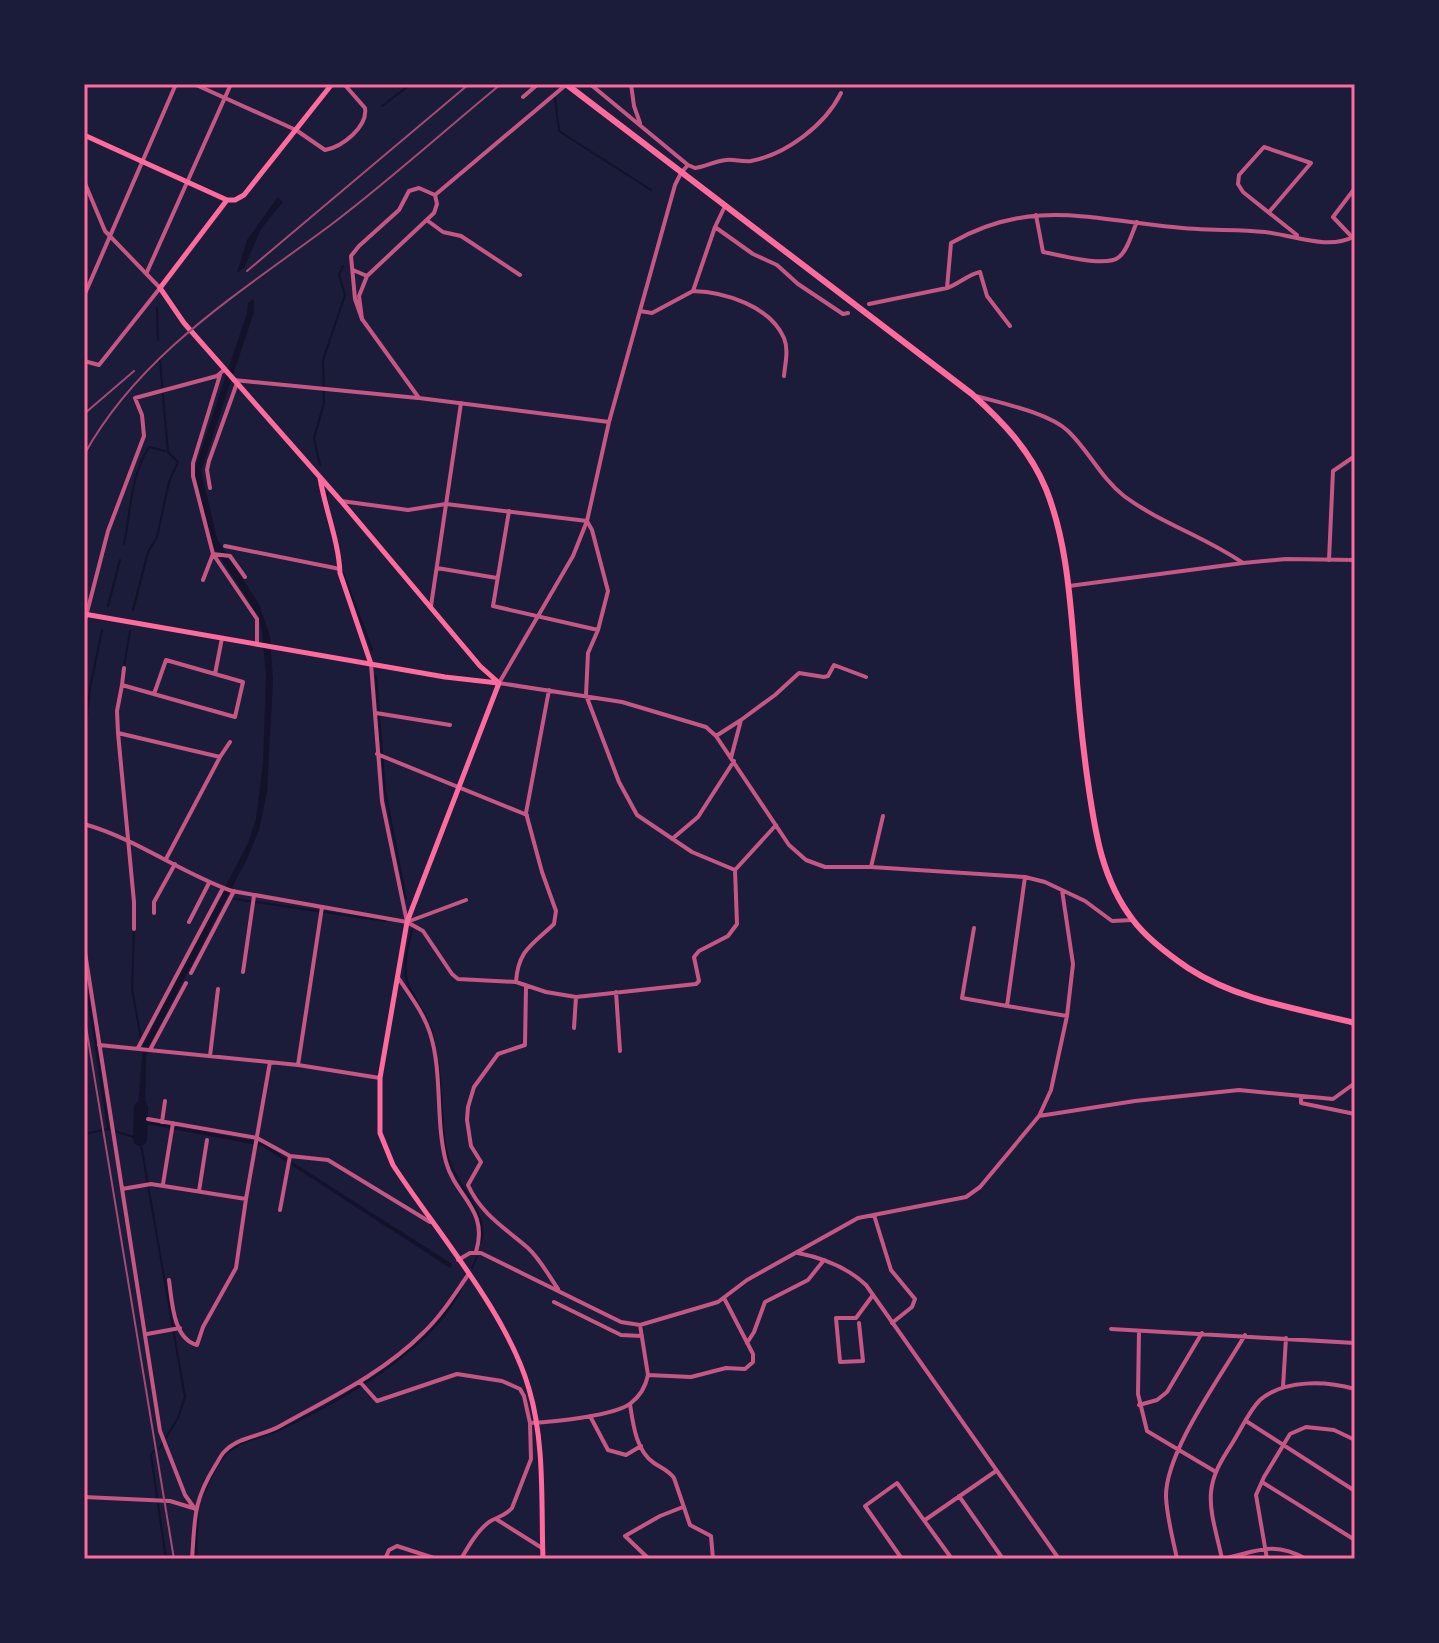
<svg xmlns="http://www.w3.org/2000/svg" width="1439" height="1643" font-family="'Alegreya Sans',sans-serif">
<rect width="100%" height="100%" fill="#1b1b3a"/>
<path fill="#12122b" d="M278 197 283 202 261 229 244 268 237 273 247 240Z
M254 299V312L201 471 217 539 259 604 270 636 273 680 267 792 259 830 248 857 149 1046 146 1058 145 1121 261 1142 452 1264 450 1268 262 1146 140 1123 138 1107 143 1045 248 843 256 819 263 764 266 676 262 632 259 617 213 546 194 471 247 313 248 303Z"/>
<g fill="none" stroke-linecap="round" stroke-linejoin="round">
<path stroke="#12122b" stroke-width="2" d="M554 88 555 84
M555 98 559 131 651 190
M382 106 411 84
M157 308 158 340
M320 465 314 438 324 403 323 360 345 295 339 275 343 266
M327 493V500
M338 541 342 570 372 650
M124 544C131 512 130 476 149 447L165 451
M108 606 120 560
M133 610 148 552 157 537 169 482 178 462 168 452 160 361
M124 667 130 631
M376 676 385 791 406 899
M84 743 90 688 102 630
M235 899 386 921
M412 929C409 944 402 965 407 981 414 1001 430 1017 434 1041
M134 930 132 989 141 1039
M84 970 108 1127
M438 1063C444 1096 439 1131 450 1163 460 1190 489 1213 481 1243
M84 1134 108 1129 140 1139 185 1397 178 1418 159 1449
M472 1268 477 1257
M154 1451 151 1455 166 1559
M203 1495C209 1482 217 1461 228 1452 242 1440 263 1437 279 1430 340 1401 432 1350 462 1287
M196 1559 198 1512"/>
<path stroke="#12122b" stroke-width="14" d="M140 1139 141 1108"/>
<path stroke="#c65784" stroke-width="4" d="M590 84 688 165 681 173
M631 84 634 106 640 123
M523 97 538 84
M296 130 325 150C342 147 368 127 365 108L344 84
M688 165 695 168C705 167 715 161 726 160 734 159 742 162 751 161 787 154 825 125 841 93
M419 188 435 195 437 204 434 213 367 276 359 296 362 319 355 299 351 256 359 246 399 210 409 191Z
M435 195 567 84
M1270 211 1311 163 1264 147 1239 175 1238 184 1243 192 1297 235
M1036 215 1043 252C1059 255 1107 268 1119 257 1128 250 1132 232 1137 222
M428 221 443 232 461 236 520 275
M715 227 753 254 777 265 798 284 843 314 848 313
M1352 237 1333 217 1355 188
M353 270 367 276
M147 272 231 84
M947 288C959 284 967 275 980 272L987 296 1010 326
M693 291C725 292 770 306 784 338 789 350 785 364 784 376
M869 304 947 288 951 243C1028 198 1091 219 1173 227 1204 231 1235 229 1265 232 1294 235 1328 251 1355 236
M640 311 652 313 693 291 715 227 725 206
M84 361 99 365 160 288
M220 375 193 463V476L213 554 230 556 245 577
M234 380 418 398
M976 396C1001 403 1049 413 1068 431 1089 451 1101 478 1124 496 1160 523 1206 537 1243 563
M210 488 207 470 209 461 237 383
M509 511 493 606 598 630
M587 521 592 530 608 591 598 630 588 653 586 695 619 782 637 815 692 852 735 870
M225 546 340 569
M213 554 257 619V644
M1329 560 1333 471 1355 456
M437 568 497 578
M203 580 213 554
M431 606 461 403
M84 624 108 531 144 436 142 415 135 398 217 376 225 369
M371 664 382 801 407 922 423 931 452 974 458 979 516 982 546 992 576 997 696 984 699 981 694 957 699 951 728 936 737 924 735 870 776 825
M499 683 622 702 706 727 716 736 789 845 806 860 825 867H871L1025 877 1045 882 1085 901 1112 921 1133 920
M122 685 124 668
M154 694 166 660 215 674
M376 713 450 725
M118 733 220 757 230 742
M716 736 741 720
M377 754 527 815
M731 758 741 720 775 695 799 673 824 677 828 676 834 665 866 677
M672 839 698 817 734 761
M166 859 220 757
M871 867 883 816
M1025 877 1007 1006 1067 1016
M154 913V902L175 864
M189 922 209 883
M407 922 466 900
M974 928 962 998 1007 1006
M134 929V902L118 733 117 711 122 685 235 717 243 682 215 674 222 638
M84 946 160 1431 185 1495 195 1509
M243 972 254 896
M191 973 234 891
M399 979C410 995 424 1014 430 1033 443 1074 435 1120 446 1162 456 1198 489 1209 476 1252
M516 982C518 950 532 945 554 924L556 911 542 872 526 813 549 690
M526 987 525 1045 498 1054 474 1087 468 1107 467 1120 471 1146 481 1162 468 1185C481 1214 505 1228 528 1248 540 1259 549 1276 558 1289
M616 992 620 1051
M574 1028 576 997
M99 1045 298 1065 380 1078
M138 1048 223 888
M151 1048 186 983
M210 1056 218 989
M298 1065 322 907
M1301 1096V1103L1355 1114
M1039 1116 1135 1101 1239 1090 1333 1099 1355 1083
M148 1119 257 1138 290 1156 328 1160 430 1222
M162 1122 165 1101
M163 1184 173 1123
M122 1189 151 1184 246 1199 270 1062
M199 1191 207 1140
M280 1210 290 1156
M874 1215 891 1270 915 1299 912 1307 892 1323
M458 1260 470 1253H481L621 1322 640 1325 718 1302 747 1280 858 1218 966 1197 980 1187 1039 1116 1051 1090 1067 1016 1073 964 1062 890
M169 1280C172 1301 173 1339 197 1345L203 1327 236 1268 246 1199
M554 1302 621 1335 642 1336
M859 1323 863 1361 840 1362 836 1318H856L873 1295
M1111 1329 1355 1343
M1139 1331 1138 1394 1147 1431 1216 1472
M147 1334 180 1328
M747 1343 754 1332 765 1302 808 1280 824 1260
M648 1375 691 1377 726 1368 745 1369 753 1362V1354L724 1298
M360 1382 377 1401 457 1374 502 1381 520 1389 524 1396 530 1423C552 1422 615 1416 631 1403 640 1396 646 1385 648 1375L640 1325
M1283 1387 1286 1338
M630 1404C633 1424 636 1451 654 1463 661 1468 668 1470 674 1478L690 1525 711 1536 713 1559
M1139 1405 1157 1400 1167 1392 1202 1333
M590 1416 608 1450 626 1455 641 1446
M1246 1421 1355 1491
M1262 1482 1355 1540
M959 1496 1003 1559
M84 1497 170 1501 193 1508
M496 1519 542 1548
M925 1520 996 1471
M648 1558 625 1536 660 1516 683 1507
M192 1559C195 1518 193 1502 215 1466 218 1462 221 1454 225 1451 240 1436 263 1436 280 1426 330 1398 382 1374 423 1333 441 1316 454 1295 468 1275
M385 1559 389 1550 397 1546 437 1559
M461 1559C468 1547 477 1531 489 1522 497 1517 505 1516 512 1508L531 1459 530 1423
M902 1559 865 1506 897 1483 952 1559
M1177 1559C1173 1539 1167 1518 1166 1497 1165 1452 1222 1375 1245 1335
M1222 1559C1256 1552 1273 1540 1306 1559
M1267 1559 1256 1495 1264 1477 1290 1434 1306 1427 1334 1430 1355 1440"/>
<path stroke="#c65784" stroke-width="4" d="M194 84 296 130
M84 181 105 231 160 288
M84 296 176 84
M362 319 419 398 609 422
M341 501 408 510 446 504 587 521
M1069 586 1243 563 1286 559 1355 560
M499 683 573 556 587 521 609 422 675 185 681 173
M84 824C137 839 181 873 232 891L407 922
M798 1253C823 1258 847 1267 866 1285L1059 1559
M1222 1559C1218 1538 1209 1513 1211 1492 1213 1472 1223 1458 1233 1442 1242 1428 1249 1411 1260 1400 1284 1379 1326 1381 1355 1389"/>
<path stroke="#ff6b9d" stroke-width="5" d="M84 135 227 200H235L244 195 332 84
M227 200 160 288 184 323 341 501 480 666 499 683
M320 478C325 509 339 542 340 573L371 664
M84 614 445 677 498 683
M499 683 407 922 380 1078V1133L393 1165C436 1231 508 1314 529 1389 545 1443 541 1503 543 1559"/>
<path stroke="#ff6b9d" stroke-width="6" d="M566 84 972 394C1003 422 1030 450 1046 489 1067 542 1070 600 1075 656 1078 699 1082 741 1088 783 1095 832 1102 880 1133 920 1147 939 1169 955 1188 968 1237 1000 1299 1009 1355 1023"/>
<path stroke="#a44b75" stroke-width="2" d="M247 271 469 84
M84 414 134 371
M84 455C140 353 241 292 332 224 390 180 445 130 501 84
M84 1014 174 1559"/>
</g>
<rect width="1439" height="1643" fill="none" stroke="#1b1b3a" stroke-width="172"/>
<rect x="86" y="86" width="1267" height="1471" fill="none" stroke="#ff6b9d" stroke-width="3"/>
</svg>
